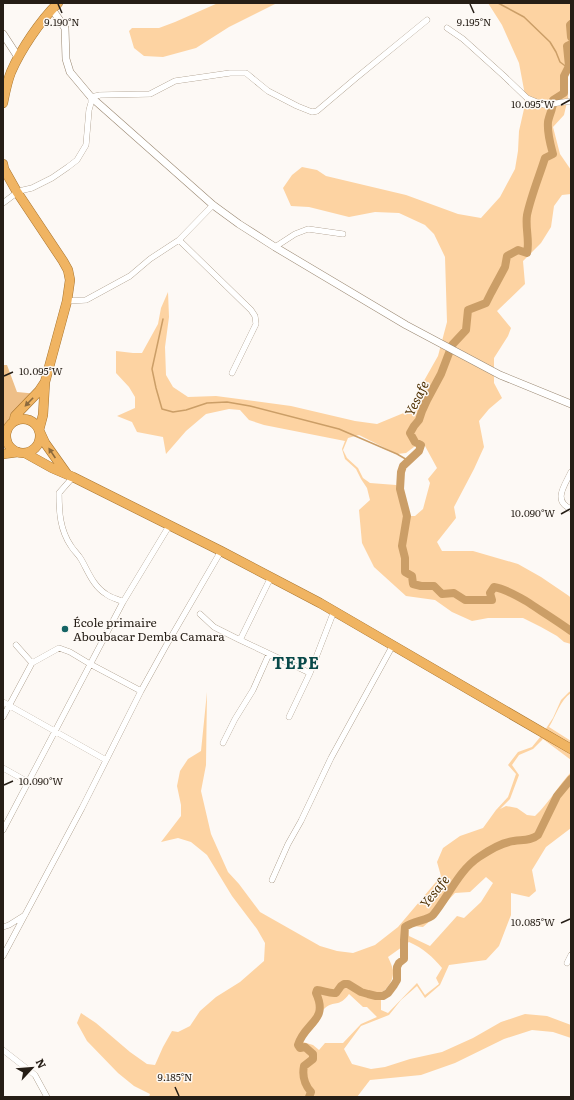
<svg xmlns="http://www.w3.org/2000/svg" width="574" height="1100" font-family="Literata,serif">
<rect width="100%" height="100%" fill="#fdf9f5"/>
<path fill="#fdd3a2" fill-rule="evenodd" d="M218 3H277L229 27 196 48 163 57 144 56 134 48 129 31 132 28H159L175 22Z
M488 3H571V67L567 75 568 98 564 115 553 127 560 154 571 170V194L562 195 554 206 551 227 541 243 523 261 525 284 497 311 511 328 508 336 494 358V383L502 398 489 409 479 421 484 447 474 469 454 507 456 518 437 542 442 551H473L518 564 541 577 569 596 571 598V644L564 642 557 636 541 627 523 618H488L472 621 452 612 435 600 406 596 374 567 362 543 359 510 370 500 367 488 361 479 356 469 345 459 342 449 345 441 264 425 249 420 240 410 229 409 206 414 186 431 166 454 163 437 137 432 132 422 117 416 135 408V397L129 387 116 373V351L133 353H142L158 324 161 308 168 292 169 317 165 347 166 375 173 387 188 397 216 396 291 406 355 421 377 424 406 412 413 403 421 386 438 356 447 322 445 257 434 234 425 225 399 213 375 212 349 217 309 207 291 206 283 188 292 175 302 167 317 170 326 176 406 195 458 214 481 218 500 197 515 169 518 151 519 131 524 109 525 95 519 63 502 25ZM359 435 397 454 406 453 414 447 421 445 425 446 437 468 428 479 430 483 423 509 415 516H407L400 489 396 485 370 483 363 478 358 468 347 458 343 450 348 438Z
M571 691V693C560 700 556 716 549 727L571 741V760L543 739 533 749 519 755 512 765 519 775 510 799 500 809 506 806 517 808 527 815 535 816C549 803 558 786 571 772V828L546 847 532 870 536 891 529 897 511 893V915L499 946 486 960 449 965 440 985 425 998 417 986 401 1000 389 1015 361 1026 344 1049 352 1064 371 1069 385 1067 410 1059 442 1052 473 1038 501 1022 525 1014 547 1016 571 1025V1038L553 1032 532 1030 504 1039 455 1063 421 1075 370 1080 357 1097H149L150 1094 134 1086 118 1073 87 1041 77 1023 81 1013 96 1023 130 1052 147 1064 155 1065 163 1047 172 1031 178 1032 190 1026 200 1011 216 997 240 982 264 961 265 943 257 929 232 896 207 855 191 842 178 838 161 842 181 816V805L177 786 180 771 188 759 201 751 207 692 206 765 201 791 211 834 228 872 239 884 260 912 320 946 337 951 353 953 375 945 398 927 441 876 437 862 443 848 460 836 483 828 496 810 508 797 516 774 508 765 518 752 532 747 541 736 553 718 561 700 569 692ZM486 877 493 883 481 902 464 918 457 916 430 946 409 936 408 930 412 926 423 927C436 917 444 904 455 893L470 892ZM409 942C423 948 433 957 442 968L436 978 439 984 425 995 417 983 388 1013 381 1010V993C388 988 394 980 393 970 392 966 390 961 388 957ZM349 994 363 1007H367L377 1017 361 1024 343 1043H325L319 1050 313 1045 303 1042V1039C308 1034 314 1028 318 1022 320 1018 321 1011 325 1008 334 1000 339 1008 349 994Z"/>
<path fill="#eebf88" d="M3 365H7L17 392 38 394 3 426Z"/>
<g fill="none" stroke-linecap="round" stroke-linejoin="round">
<path stroke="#cb9e67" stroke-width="1.5" d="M498 3 524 17 550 42 556 52 560 62 568 68
M163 319 152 369 156 388 162 409 173 412 186 410 207 403 227 402 250 406 339 429 397 454 409 461"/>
<path stroke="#cb9e67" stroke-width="8" d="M571 24 570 25 571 37
M452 345 466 330 468 310 486 303 491 293 505 267 507 256 518 250 527 253C530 241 525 228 527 215 531 196 539 177 545 158L553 154C550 143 547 133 548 122 549 115 554 107 553 100L564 93V76L569 66 567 46 571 44
M449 353 441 374 427 400 422 411 419 420 414 426 410 433 415 442 421 445 419 451 403 466 401 472 400 489 407 516 402 546 405 558V572L412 576 413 584 421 586H434L442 594 454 593 465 600H492L490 593 494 587C506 589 515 595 526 601 541 611 556 620 571 631
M309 1097 311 1092C304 1084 302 1076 304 1066L313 1059V1054L305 1047 300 1048 298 1045C305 1022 329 1021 316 993L317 990C323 990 329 994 336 993L341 986 344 984H348L361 992 368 994 376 996H383L388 993 394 985 397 980V967L399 963 404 959V940L405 927C413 921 429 920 433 915 448 897 459 870 479 857 488 851 499 844 509 842 519 839 530 842 538 835L557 796 571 779"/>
<g stroke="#998771" stroke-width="6">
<path id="minor" d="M447 28 463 39 504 76 527 98 544 105 571 101
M3 203 19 191 32 188 52 178 68 167 77 160 86 145 89 110 91 103V97L100 95 150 94 175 81 230 73H246L268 91 297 106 312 112 317 111 356 78 427 20
M179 240 251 310 255 316 256 324 232 373
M275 247 295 234 308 229 343 234
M67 301 86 300 130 276 150 259 179 240 213 205
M571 472C565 485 552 501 571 509
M73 477 59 493C59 512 60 530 71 546 74 551 78 554 81 559 88 571 93 586 106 594 111 598 118 599 123 602
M271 577 240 640 310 673
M200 614 214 627 240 640
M16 645 32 663 59 648 70 652 90 664 141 691
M3 702 106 760
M3 717 32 663
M289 717 310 673 334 611
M223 743 235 719 253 690 269 654
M3 768 28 782
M3 830 123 602 169 526
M272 880 288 844 301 821 331 758 393 645
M3 927 9 925 25 915
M3 956 82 808 141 691 167 644 221 551
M567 963 571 955
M3 1050 35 1075 47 1097"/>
</g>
<g stroke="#998771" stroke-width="8">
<path id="tertiary" d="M52 9 65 28 66 59 70 72 91 97 213 205 239 224 275 247 406 325 500 375 571 404
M3 34 18 57"/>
</g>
<g stroke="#a7742e" stroke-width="10">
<path id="trunk" d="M3 103C5 93 7 82 11 72 21 49 40 21 58 3
M3 164 4 169 17 192 63 261 68 270 70 280 67 301 45 382 43 415 39 430 45 443 67 474
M6 436a17 17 0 1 1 34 0a17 17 0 1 1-34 0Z
M14 421 15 416 39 391 45 382
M25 453 52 468 73 477 221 551 320 603 571 749
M3 454 18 452"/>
</g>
<use href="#minor" stroke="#fff" stroke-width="5.5"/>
<use href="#tertiary" stroke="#fff" stroke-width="7"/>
<use href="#trunk" stroke="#f0b462" stroke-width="9"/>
</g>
<defs><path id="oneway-solid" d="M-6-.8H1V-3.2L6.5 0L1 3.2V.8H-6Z"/></defs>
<g fill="#8b693c">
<use href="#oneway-solid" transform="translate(29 402) rotate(134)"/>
<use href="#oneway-solid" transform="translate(52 453) rotate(-124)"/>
</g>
<path fill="none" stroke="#261e16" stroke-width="1.5" d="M58 4 62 13M470 4 474 13M561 105 570 100M4 376 13 372M561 514 570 509M4 785 13 781M561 923 570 919M175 1087 179 1096"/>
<circle fill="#156464" stroke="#fdf9f5" stroke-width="1.5" cx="65" cy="629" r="4"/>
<g text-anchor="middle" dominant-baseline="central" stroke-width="3" stroke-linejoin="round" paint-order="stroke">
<g font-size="12" fill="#261e16" stroke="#fdf9f5" text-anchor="start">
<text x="73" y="622">École primaire<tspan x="73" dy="14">Aboubacar Demba Camara</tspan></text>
</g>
<g font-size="13" font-style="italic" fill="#503204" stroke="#fdf9f5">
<text transform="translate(416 398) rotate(-64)">Yesafe</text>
<text transform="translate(434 891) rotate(-51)">Yesafe</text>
</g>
<g font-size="16" font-weight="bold" letter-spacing="1" fill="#084949" stroke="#fdf9f5">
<text x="296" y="662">TEPE</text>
</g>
</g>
<g font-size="10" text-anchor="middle" fill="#261e16" stroke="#fdf9f5" stroke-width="3" stroke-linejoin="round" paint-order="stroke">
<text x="62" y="26">9.190°N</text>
<text x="474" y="26">9.195°N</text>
<text x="533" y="108">10.095°W</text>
<text x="41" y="375">10.095°W</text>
<text x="533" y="517">10.090°W</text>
<text x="41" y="785">10.090°W</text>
<text x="533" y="926">10.085°W</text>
<text x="175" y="1081">9.185°N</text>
</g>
<rect width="574" height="1100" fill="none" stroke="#261e16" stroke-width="8"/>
<g transform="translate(32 1068) rotate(64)" stroke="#fdf9f5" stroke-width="3" paint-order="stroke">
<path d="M0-3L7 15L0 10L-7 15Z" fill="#261e16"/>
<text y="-6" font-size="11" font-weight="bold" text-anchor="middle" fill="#261e16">N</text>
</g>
</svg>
